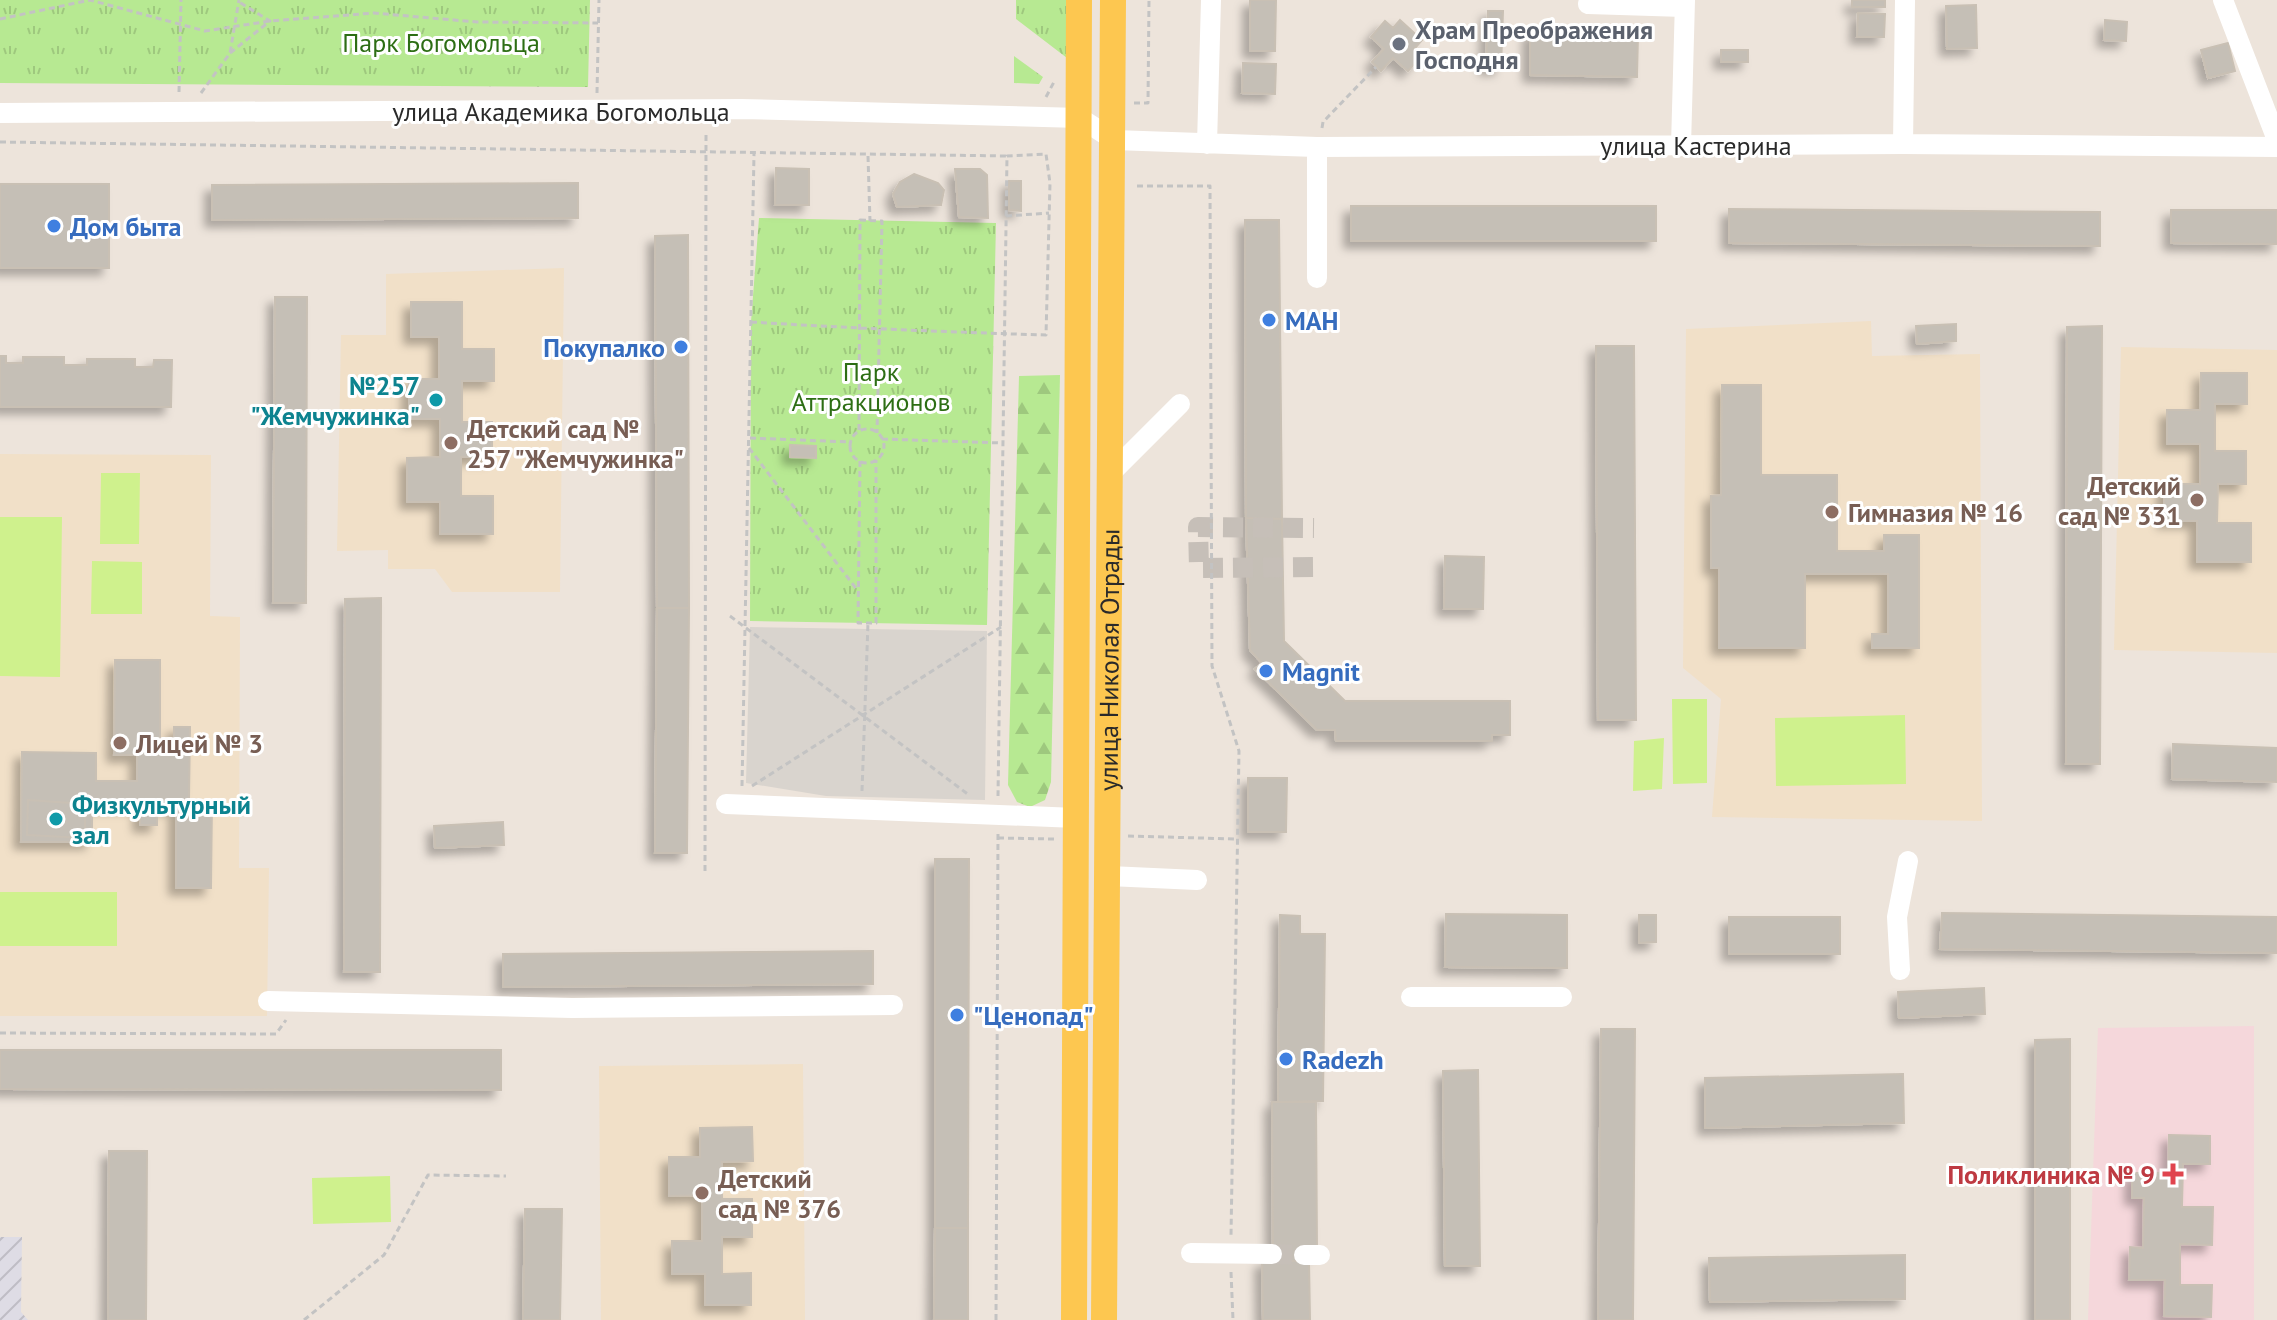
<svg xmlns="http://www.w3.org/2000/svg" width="2277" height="1320" font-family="'PT Sans',sans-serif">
<defs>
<pattern id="industrial-furrows" width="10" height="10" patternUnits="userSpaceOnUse" patternTransform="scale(2)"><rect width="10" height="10" fill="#dedce5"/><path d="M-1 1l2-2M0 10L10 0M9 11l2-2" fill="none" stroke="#bfbdc5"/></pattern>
<pattern id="grass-tufts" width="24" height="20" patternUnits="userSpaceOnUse" patternTransform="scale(2)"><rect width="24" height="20" fill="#b7e992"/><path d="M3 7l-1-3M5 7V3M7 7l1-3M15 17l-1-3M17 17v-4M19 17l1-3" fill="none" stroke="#9ec87e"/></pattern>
<pattern id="forest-firs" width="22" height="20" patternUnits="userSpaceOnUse" patternTransform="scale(2)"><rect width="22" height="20" fill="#b7e992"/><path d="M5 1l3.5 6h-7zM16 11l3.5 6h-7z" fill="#9ec87e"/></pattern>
<filter id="shadow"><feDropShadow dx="-7" dy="7" stdDeviation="4" flood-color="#0004"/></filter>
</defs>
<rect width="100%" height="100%" fill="#ede4db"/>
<path fill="url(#industrial-furrows)" d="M0 1237H22L21 1312 28 1320H0Z"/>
<path fill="#f1e0c8" d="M564 268 560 592H452L435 569H388V550L337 551 341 335H386V274Z
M1871 321 1872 356 1980 354 1982 821 1712 817 1721 699 1683 668 1686 329Z
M2121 347 2277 350V653L2114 650Z
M0 454 211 455 210 616 240 617 239 868H269L267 1016H0Z
M803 1064 805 1320H601L599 1066Z"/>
<path fill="#f5d7db" d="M2254 1026V1320H2088L2098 1028Z"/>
<path fill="url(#grass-tufts)" d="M0 0H590L588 87 0 83Z
M1016 0H1067V58L1016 19Z
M1014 56 1043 77 1039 84 1014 83Z
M759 218 996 223 987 625 750 621 751 322Z"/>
<path fill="url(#forest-firs)" d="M1060 375 1051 782 1045 800 1030 807 1017 802 1008 785 1019 376Z"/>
<path fill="#cff18d" d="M101 473H140L139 544H100Z
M0 517H62L60 677 0 676Z
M92 561 142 562V614H91Z
M1672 699H1707V783L1673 784Z
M1905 715 1906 784 1776 786 1775 718Z
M1664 738 1662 789 1633 791 1634 741Z
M0 892H117V946H0Z
M390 1176 391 1222 313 1224 312 1178Z"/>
<path fill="#d9d4ce" d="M750 627 987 631 985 800 826 796 746 783Z"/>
<path fill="#c5bfb6" stroke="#c9c0b4" stroke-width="2" filter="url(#shadow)" d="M1250 0H1276L1275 51H1250Z
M1852 0H1885V7H1852Z
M1976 5 1977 48 1947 49 1946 6Z
M1488 11H1503L1501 68H1486Z
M1858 13 1885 14 1884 37H1857Z
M1400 20 1422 40 1415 48 1422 55 1408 71 1393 58 1381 71 1372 62 1384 49 1371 37 1385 21 1393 28Z
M2105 20 2127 22 2126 41 2104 40Z
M1530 31 1638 34 1637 77 1530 75Z
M2228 43 2235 71 2208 78 2201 50Z
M1721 50H1748V62H1721Z
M1243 63 1276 64 1275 94 1242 93Z
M776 168 809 169V205H775Z
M955 169H980L987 175 988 218 959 217Z
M914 174 938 183 944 190 941 205 897 207 893 194 900 182Z
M1009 181H1021V211L1009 210Z
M578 183V218L212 220V185Z
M0 184H109V268H0Z
M1351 206H1656V241H1351Z
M1729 209 2100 212V246L1729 243Z
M2171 210H2277V244L2171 243Z
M1245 220H1279L1282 519 1246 518Z
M688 235 689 608H657L655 236Z
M275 297H307L306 603H273Z
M411 302H462V349H494V381H462V422H492V457H461V496H493V534H440V502H407V458L440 457V419H409V379H439V337H411Z
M1956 324V341L1917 344 1916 326Z
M2102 326 2100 764H2066L2067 327Z
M1596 346H1634L1636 720H1598Z
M0 356H6V363H23V357H64V365H87V359H135V367H153L154 360H172L171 407H0Z
M2201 373H2247V404H2215V451H2246V484H2218L2217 523H2251V562H2197V521H2164V484H2200V444H2167V410H2200Z
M1722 385H1761V475H1837V551H1884V535H1919V648H1872V634H1888V574H1805V648H1719V568H1711V496L1721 495Z
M790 445 816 446V458L790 457Z
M1246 518 1282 519 1284 641 1345 701H1510V735H1492V741H1336L1335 730H1317L1255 669 1262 663 1250 650Z
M1445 556 1484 557 1483 609H1444Z
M381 598 380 972H344L345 599Z
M657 608H689L687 853H655Z
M115 660H160V741H174V727H190L189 801H212L211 888H176V807H157V825H140V805H92V842H21L22 752 96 753V781H137V755H114Z
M2173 744 2277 748V782L2172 779Z
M1248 778H1287L1286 832H1248Z
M28 800 85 804V838L27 835Z
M503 822 504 845 435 848 434 826Z
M935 859H969L968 1228H935Z
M1942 913 2277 917V953L1940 949Z
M1446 914 1567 915V968L1445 967Z
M1280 915 1300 916V934H1325L1323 1101 1278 1102Z
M1639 915H1656V942L1639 943Z
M1729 917H1840V954H1729Z
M873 951V984L503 987V954Z
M1984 988 1985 1014 1899 1018 1898 992Z
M1601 1029H1635L1633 1320H1598Z
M2070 1039V1320H2035V1040Z
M0 1050H501V1090L0 1089Z
M1478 1070 1480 1266H1445L1443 1071Z
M1903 1074 1904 1123 1705 1128V1078Z
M1272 1102H1316L1317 1250 1304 1261H1273Z
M752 1127 753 1161 722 1162V1199H752V1237H722V1274L751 1273V1305H705V1274H672V1241H702V1195L669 1196V1157H700V1128Z
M2169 1135 2210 1136V1164H2183L2182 1207H2213L2212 1245 2180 1244V1285H2212L2211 1317 2164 1316 2165 1280H2129L2130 1247 2143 1248 2144 1198H2132V1173H2168Z
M109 1151H147L146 1320H108Z
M525 1209H562L560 1320H523Z
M935 1228H968V1320H934Z
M1905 1255V1299L1710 1302 1709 1258Z
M1262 1261H1309L1310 1320H1263Z"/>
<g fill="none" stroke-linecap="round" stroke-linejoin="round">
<path stroke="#c6bfb8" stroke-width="20" stroke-dasharray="20 10" stroke-linecap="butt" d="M1313 567 1199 568 1198 527 1314 528
M1272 1254 1304 1255"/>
<path stroke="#c3c3c3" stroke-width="3" stroke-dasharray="6 4" stroke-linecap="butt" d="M0 19 90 0 205 31 270 21 374 13 477 22 598 23
M230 53 270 21 239 2
M179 92 181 0
M201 93 230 53 239 0
M597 93 599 0
M1046 97 1055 80
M1134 103H1148L1149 0
M1322 128 1323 122 1376 67
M0 142 1007 156
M868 156 870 221
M1137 186H1210L1212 666 1239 751 1231 1236
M1006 216 1049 213
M751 322C849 328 948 332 1046 335L1050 183 1046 154 1007 156 998 796
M850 446a17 17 0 1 1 34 0a17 17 0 1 1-34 0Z
M859 430 860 220 882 221 877 433
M750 438 850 442
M882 439 1003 443
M749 448 858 591
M860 461 858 623H876V460
M730 616 969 795
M742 786 754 154
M752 786 1001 627
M862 791 868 623
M1128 836 1236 839
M998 838 1054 839
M705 871 706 135
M0 1033 276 1034 286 1020
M1231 1272 1233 1320
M304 1320 384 1255 428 1175 506 1176
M996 1320 998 832"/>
<path stroke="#fff" stroke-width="20" d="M1589 0 1588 4 1684 7
M2223 0 2277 140
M0 113 741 109 1080 118 1114 140 1317 147 1903 144 2277 147
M1207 144 1211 0
M1903 144 1905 0
M1681 146 1685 0
M1317 278V147
M1112 472 1180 404
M726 804 1076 818
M1109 876 1197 880
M1900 970 1897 917 1908 861
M1411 997H1562
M268 1001 572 1008 893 1005
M1191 1253 1272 1254
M1304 1255H1320"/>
<g stroke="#fdc750" stroke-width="26">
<path d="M1074 1320 1079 0"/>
<path id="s1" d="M1104 1320 1113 0"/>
</g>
</g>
<circle fill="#6b7280" stroke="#fff" stroke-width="3" cx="1399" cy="44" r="8"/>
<g fill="#3f7fe0" stroke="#fff" stroke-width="3">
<circle cx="54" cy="226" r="8"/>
<circle cx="1269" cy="320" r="8"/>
<circle cx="681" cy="347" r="8"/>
<circle cx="1266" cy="671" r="8"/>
<circle cx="957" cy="1015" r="8"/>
<circle cx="1286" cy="1059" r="8"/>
</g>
<g fill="#0f9aa8" stroke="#fff" stroke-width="3">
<circle cx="436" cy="400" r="8"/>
<circle cx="56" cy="819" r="8"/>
</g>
<g fill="#8d6e63" stroke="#fff" stroke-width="3">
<circle cx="451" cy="443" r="8"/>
<circle cx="2197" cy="500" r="8"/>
<circle cx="1832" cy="512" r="8"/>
<circle cx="120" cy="743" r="8"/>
<circle cx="702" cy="1193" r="8"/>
</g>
<path fill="#e0444e" stroke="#fff" stroke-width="3" d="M2169 1162h8v8h8v8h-8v8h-8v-8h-8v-8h8z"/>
<g text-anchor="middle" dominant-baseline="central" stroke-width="6" stroke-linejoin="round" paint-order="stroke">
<g font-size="26" font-weight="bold" fill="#5b616d" stroke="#fff" text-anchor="start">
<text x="1415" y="29">Храм Преображения<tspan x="1415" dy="30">Господня</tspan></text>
</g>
<g font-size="26" fill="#2d6e14" stroke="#fff">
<text x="441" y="42">Парк Богомольца</text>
<text x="871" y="371">Парк<tspan x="871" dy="30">Аттракционов</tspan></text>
</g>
<g font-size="26" fill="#2a2a2a" stroke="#fff">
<text x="561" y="111">улица Академика Богомольца</text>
<text x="1696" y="145">улица Кастерина</text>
<text stroke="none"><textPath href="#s1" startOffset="660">улица Николая Отрады</textPath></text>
</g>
<g font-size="26" font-weight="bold" fill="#366cbe" stroke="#fff" text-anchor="start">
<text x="70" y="226">Дом быта</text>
<text x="1285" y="320">МАН</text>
<text x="665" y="347" text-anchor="end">Покупалко</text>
<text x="1282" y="671">Magnit</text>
<text x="973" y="1015">"Ценопад"</text>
<text x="1302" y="1059">Radezh</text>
</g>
<g font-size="26" font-weight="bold" fill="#0d838f" stroke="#fff" text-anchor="end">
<text x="420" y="385">№257<tspan x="420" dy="30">"Жемчужинка"</tspan></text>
<text x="72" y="804" text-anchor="start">Физкультурный<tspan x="72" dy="30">зал</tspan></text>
</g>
<g font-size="26" font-weight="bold" fill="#785e54" stroke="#fff" text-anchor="start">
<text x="467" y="428">Детский сад №<tspan x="467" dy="30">257 "Жемчужинка"</tspan></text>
<text x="2181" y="485" text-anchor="end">Детский<tspan x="2181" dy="30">сад № 331</tspan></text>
<text x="1848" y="512">Гимназия № 16</text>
<text x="136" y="743">Лицей № 3</text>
<text x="718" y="1178">Детский<tspan x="718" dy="30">сад № 376</tspan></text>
</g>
<g font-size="26" font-weight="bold" fill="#be3a42" stroke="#fff" text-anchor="end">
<text x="2155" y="1174">Поликлиника № 9</text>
</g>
</g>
</svg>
